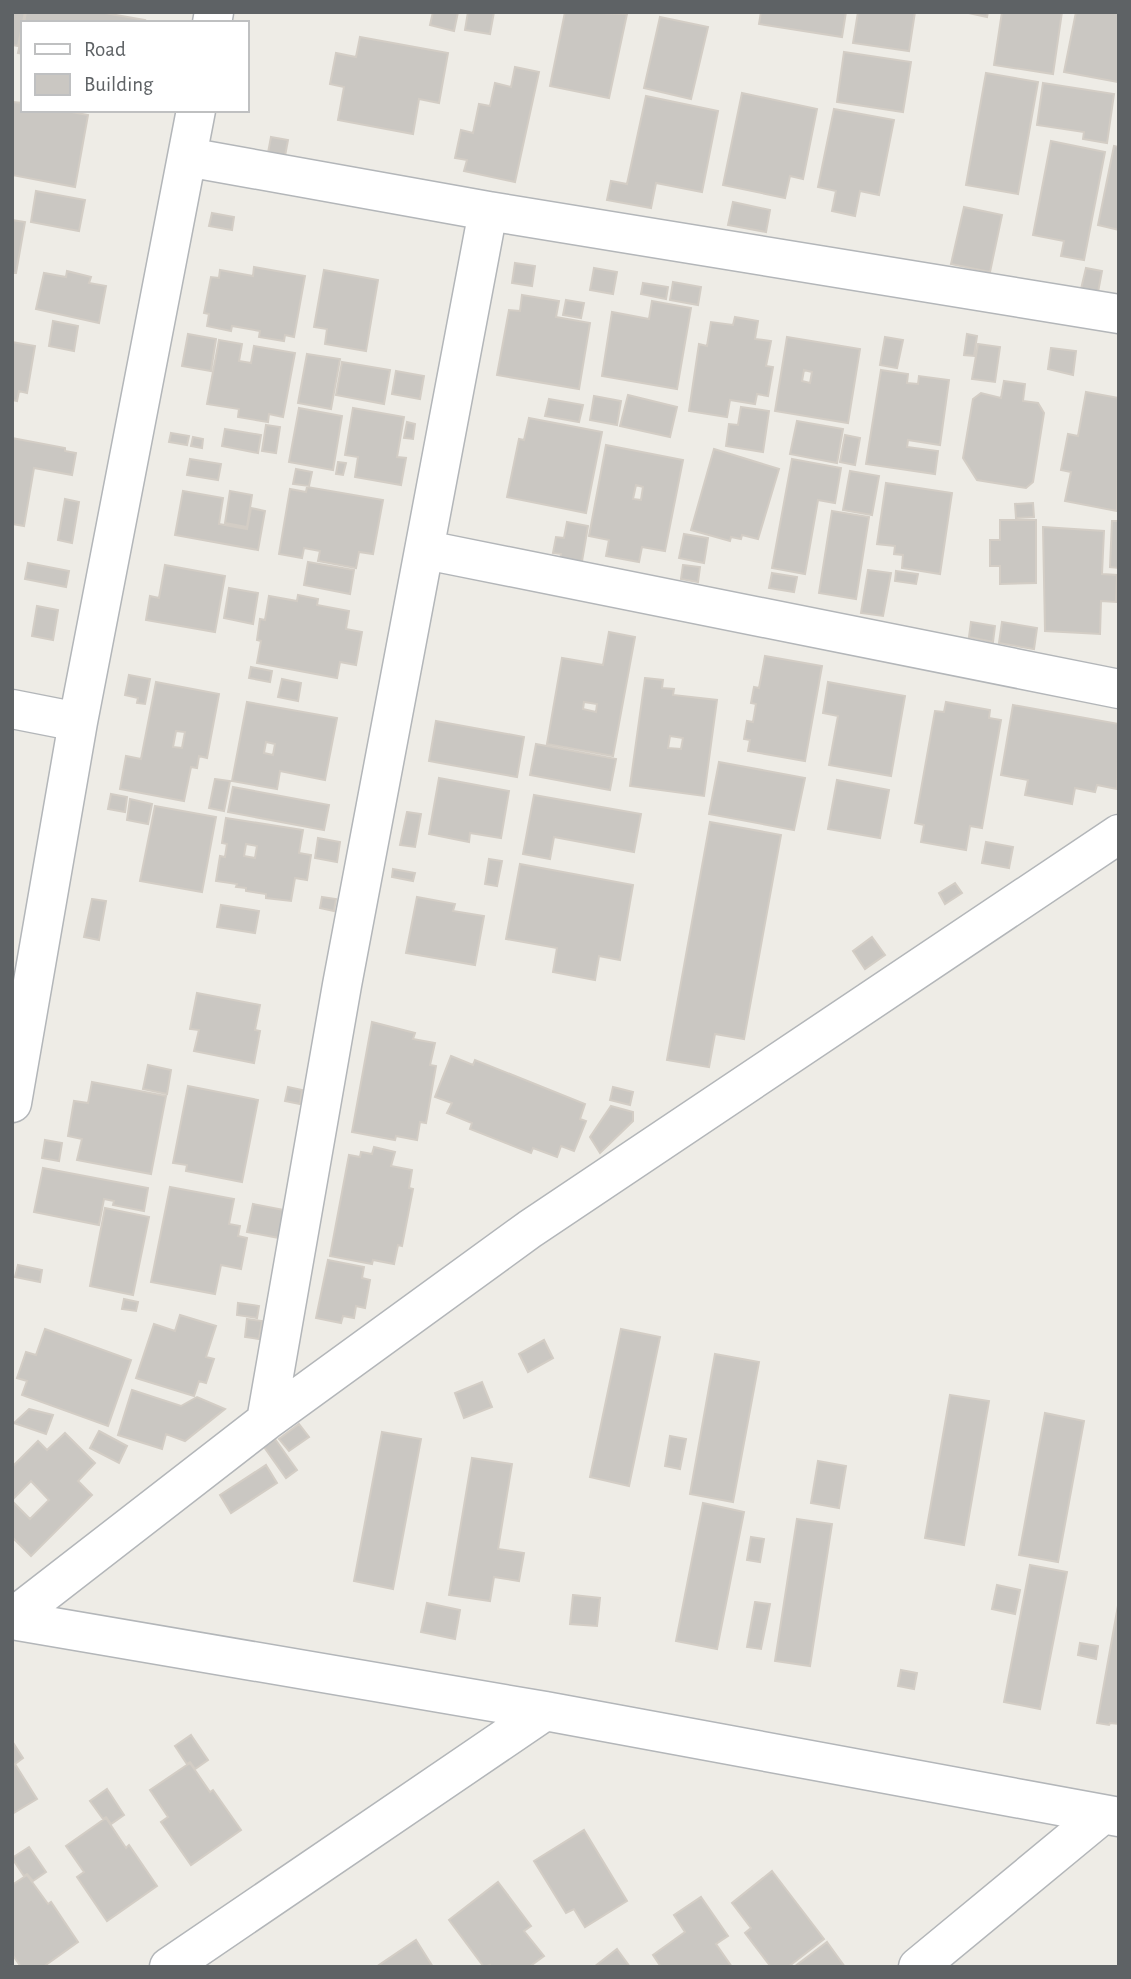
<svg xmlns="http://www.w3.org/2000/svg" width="1131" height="1979" font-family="'Alegreya Sans',sans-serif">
<rect width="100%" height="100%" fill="#eeece6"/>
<path fill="#cac7c2" stroke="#d3cdc5" stroke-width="2" fill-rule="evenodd" d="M12 12H25L18 46 12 45Z
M26 12H99L145 20 144 23H24Z
M433 12H458L454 31 430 25Z
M468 12H494L490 34 465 30Z
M565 12 627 14 609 98 550 86Z
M761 12H846L842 37 759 24Z
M858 12H915L909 51 853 43Z
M964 12H988L987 17Z
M1002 12H1062L1053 74 994 65Z
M1076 12H1119L1118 82 1064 72Z
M660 17 708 27 691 99 644 88Z
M23 29V54L18 53Z
M360 37 448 53 439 103 419 99 413 134 338 120 344 87 330 84 336 53 356 57Z
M844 52 911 62 903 112 837 102Z
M515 67 539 72 515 182 464 171 467 160 455 158 461 130 473 133 479 104 490 106 495 83 511 87Z
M986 73 1038 82 1018 194 966 185Z
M1043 83 1114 94 1107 143 1083 139 1084 132 1037 125Z
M742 93 817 109 803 179 790 176 785 198 723 185Z
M646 96 718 111 702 192 656 183 651 208 607 200 611 181 627 184Z
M12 102 23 103V110H61L88 115 75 187 12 175Z
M834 109 894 120 879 195 860 191 855 216 832 211 836 191 818 187Z
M271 137 288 140 285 156 268 153Z
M1051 141 1105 152 1084 260 1061 256 1064 241 1033 235Z
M1114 146 1119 147V230L1098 225Z
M36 191 85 200 79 231 31 222Z
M733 202 770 210 766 232 728 225Z
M964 207 1002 215 990 272 951 264Z
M212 213 234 217 232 230 209 226Z
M12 220 25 222 16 273H12Z
M515 263 535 266 532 286 512 283Z
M254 267 305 276 294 337 285 335 284 341 259 337 260 331 232 326 231 331 207 326 209 314 204 313 211 277 219 278 220 270 253 276Z
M594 268 617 272 613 294 590 290Z
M1086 268 1102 271 1098 292 1081 289Z
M324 270 378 280 366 351 325 344 327 329 314 327Z
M67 271 91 277 89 283 106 286 99 323 36 309 44 273 66 277Z
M673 282 701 287 698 305 670 300Z
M643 283 668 287 666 299 641 294Z
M522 295 559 301 556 317 590 323 579 389 497 375 509 310 520 311Z
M566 300 584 303 581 318 563 315Z
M652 301 691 308 677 389 602 376 612 312 649 319Z
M735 317 758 321 755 339 771 341 766 366 773 367 768 396 757 394 755 404 730 400 727 417 689 411 699 344 707 346 711 322 733 325Z
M53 321 78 326 74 351 49 346Z
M188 334 216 339 211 371 182 366Z
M967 334 977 336 974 356 964 355Z
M787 337 860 349 848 423 775 411ZM804 370 812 372 810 383 802 381Z
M885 337 903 340 897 368 880 365Z
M219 340 242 344 239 361 251 363 254 346 295 353 283 417 269 414 268 422 238 417 239 409 207 404Z
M12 342 35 346 27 393 19 391 17 401 12 400Z
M978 344 1000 347 995 382 972 379Z
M1051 348 1076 351 1073 375 1048 369Z
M307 354 340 359 331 409 298 403Z
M342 362 390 370 384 404 336 395Z
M881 370 908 374 907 383 918 384 919 376 949 380 940 445 908 440 907 447 938 451 935 474 866 464Z
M396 371 424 376 420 399 392 394Z
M1004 381 1025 384 1023 401 1038 403 1044 413 1033 482 1026 488 977 480 963 458 973 399 981 393 1001 398Z
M1086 392 1119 398 1117 511 1065 501 1071 472 1061 470 1068 434 1078 436Z
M628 395 677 407 670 437 620 426Z
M594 396 621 401 617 425 590 420Z
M549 399 583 405 579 422 545 416Z
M741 407 769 411 763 452 726 446 729 424 738 425Z
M299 408 342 416 333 470 289 462Z
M353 408 404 417 397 457 406 458 401 485 355 477 358 457 345 455Z
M529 418 602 432 586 513 507 497 519 439 524 440Z
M797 421 843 429 837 463 790 454Z
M407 422 415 424 413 439 404 438Z
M266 425 280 427 276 453 262 451Z
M225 429 261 435 258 453 222 446Z
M171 433 189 436 187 445 169 442Z
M845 435 860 438 855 465 840 462Z
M193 437 203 439 202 448 191 446Z
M12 438 65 448V451L76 453 72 475 34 468 24 526 12 524Z
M606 445 683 460 665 551 642 547 639 562 606 556 609 540 589 536ZM636 485 643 487 641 500 633 499Z
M714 449 779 469 758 539 742 535 741 539 731 537 730 541 691 530Z
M190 459 221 464 218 480 187 475Z
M792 459 841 468 835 503 818 500 805 574 772 568Z
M338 462 346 463 343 475 336 474Z
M296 469 312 472 309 486 293 484Z
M850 471 879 476 872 515 843 510Z
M886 483 952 493 940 574 902 568 903 555 894 554 895 546 877 544Z
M307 487 383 500 373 554 359 552 356 568 318 561 320 551 304 548 302 558 279 554 290 489 306 492Z
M183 491 223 498 219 524 247 529 251 508 265 511 258 550 175 535Z
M230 491 252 495 247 527 225 523Z
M65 499 79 502 72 543 58 540Z
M1033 503 1034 517 1016 518 1015 504Z
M832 511 869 517 856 599 819 593Z
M1000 520H1036V583L1000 584V566H990V540H1000Z
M1112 521H1119V568L1110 567Z
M567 522 588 526 581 567 559 563 561 554 553 553 556 537 564 538Z
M1043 527 1104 531 1102 574 1117 575 1116 602 1101 601 1100 634 1045 631Z
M684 534 708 538 704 563 679 558Z
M308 562 354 570 350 594 304 585Z
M28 563 69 571 66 587 25 579Z
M165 565 225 576 215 632 146 620 150 596 159 598Z
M683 565 700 567 698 582 681 579Z
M868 570 891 573 883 616 861 613Z
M896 571 918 574 916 584 895 581Z
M772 573 797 577 794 592 769 588Z
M229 588 258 593 253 624 224 618Z
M298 595 318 599 317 605 349 611 346 629 362 632 356 665 340 662 337 678 257 663 261 641 257 640 260 619 265 620 269 596 297 601Z
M37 606 58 610 53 640 32 636Z
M971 622 995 626 993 642 969 637Z
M1002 622 1037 628 1034 649 999 643Z
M609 632 635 637 613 756 547 744 562 658 603 665ZM584 702 597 704 596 712 583 709Z
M765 656 822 666 805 761 748 751 750 740 744 739 747 721 753 722 756 704 751 703 754 687 759 688Z
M251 667 272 671 270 682 249 678Z
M129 675 150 679 145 704 137 703 138 698 125 695Z
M645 678 663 680 662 688 674 689 673 695 717 700 704 796 630 786ZM670 736 683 738 681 749 668 748Z
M282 679 301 683 298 701 278 697Z
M156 682 219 694 207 758 199 756 197 768 191 767 184 801 120 789 126 756 141 759ZM176 731 185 732 182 748 173 747Z
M828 682 905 696 891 776 829 765 838 716 823 713Z
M247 702 337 718 325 780 280 771 277 789 232 781ZM266 742 275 744 273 755 264 753Z
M946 702 990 710 989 718 1001 720 982 828 970 826 966 850 921 842 924 825 915 823 935 711 944 712Z
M1013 705 1119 724 1117 789 1097 785 1095 792 1075 788 1072 804 1025 795 1028 780 1001 775Z
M436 721 524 737 517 777 429 761Z
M536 744 616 759 610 790 530 775Z
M719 762 805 778 794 830 709 814Z
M439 778 509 791 501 838 470 833 469 842 429 834Z
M215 779 230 781 224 811 209 808Z
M837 780 889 790 880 838 828 829Z
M233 787 329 805 324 830 228 812Z
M111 794 127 797 125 812 108 809Z
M534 795 641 814 634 852 554 837 550 859 523 854Z
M130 799 152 804 148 824 127 820Z
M155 806 216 817 202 892 140 881Z
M407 812 421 814 415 847 400 845Z
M226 818 303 830 299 853 311 855 307 880 295 878 291 901 266 898V894L246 891V888L236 887 237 884 216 881 220 856 225 857 227 844 222 843ZM246 844 257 846 255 858 244 856Z
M710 822 781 835 744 1039 715 1034 709 1067 667 1060Z
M318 838 340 842 337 862 315 858Z
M986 842 1013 847 1009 868 982 863Z
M489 859 502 861 497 886 485 884Z
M520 864 633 885 620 960 599 956 595 980 553 972 557 948 506 939Z
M393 869 415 873 413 881 392 877Z
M955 883 962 893 945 904 939 893Z
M322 897 336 899 334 911 320 908Z
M417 897 455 904 453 911 484 916 475 965 406 953Z
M92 899 106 901 99 940 84 937Z
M221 905 259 911 255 933 217 927Z
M872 937 885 955 865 969 853 951Z
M197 993 260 1005 255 1030 260 1031 254 1063 194 1051 199 1030 190 1029Z
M372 1022 415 1033 413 1039 435 1043 430 1065 436 1066 426 1123 420 1122 417 1140 396 1136 395 1140 352 1132Z
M451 1056 473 1065 475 1060 585 1104 580 1119 586 1121 574 1151 561 1146 557 1157 533 1148 531 1153 470 1129 472 1123 447 1113 452 1103 435 1097Z
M148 1065 171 1070 167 1094 143 1089Z
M92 1082 166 1096 151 1174 77 1160 82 1139 68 1136 74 1101 88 1103Z
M188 1086 258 1100 242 1182 186 1171 187 1165 173 1163Z
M288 1087 302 1090 300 1104 285 1101Z
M613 1087 633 1092 630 1105 610 1100Z
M611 1106 633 1112V1121L600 1153 590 1137Z
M45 1140 62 1143 59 1161 42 1158Z
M374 1147 395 1152 391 1166 412 1170 409 1188 413 1189 402 1246 398 1245 394 1264 373 1260 372 1264 330 1256 349 1155 360 1157 361 1152 372 1154Z
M43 1168 148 1188 144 1211 113 1205 114 1201 104 1199 99 1225 34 1212Z
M170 1187 234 1199 229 1224 240 1226 238 1236 247 1238 241 1269 221 1265 215 1294 151 1282Z
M253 1204 284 1210 279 1238 247 1232Z
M105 1208 149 1217 133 1295 90 1286Z
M328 1260 364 1267 362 1278 370 1280 365 1308 356 1306 354 1318 343 1316 341 1323 316 1318Z
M18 1265 42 1270 40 1282 15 1277Z
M124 1299 138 1302 136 1311 122 1309Z
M238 1303 259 1306 257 1318 237 1315Z
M180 1315 216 1326 206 1357 214 1359 206 1383 199 1381 194 1396 136 1378 154 1324 175 1331Z
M247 1319 262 1321 259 1339 245 1337Z
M45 1329 131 1360 108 1426 22 1395 27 1381 17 1378 26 1352 36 1355Z
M621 1329 660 1337 629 1486 590 1477Z
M544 1340 553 1358 528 1372 519 1354Z
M715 1354 759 1362 733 1502 690 1494Z
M482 1382 492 1407 464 1418 455 1393Z
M132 1390 181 1406 197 1397 225 1409 185 1441 166 1434 162 1449 118 1435Z
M950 1395 989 1401 964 1545 925 1538Z
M29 1409 53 1415 46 1434 14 1423Z
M1045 1413 1084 1421 1058 1562 1019 1555Z
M299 1424 309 1437 289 1451 279 1439Z
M99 1431 127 1446 119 1463 90 1448Z
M382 1432 421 1439 393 1589 354 1581Z
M65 1433 95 1463 78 1481 92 1495 31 1556 12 1537V1501L30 1519 49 1500 31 1481 12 1500V1467L38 1441 47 1450Z
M670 1436 686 1439 680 1469 665 1466Z
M275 1439 297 1470 286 1478 264 1447Z
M472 1458 512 1464 498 1549 524 1553 519 1581 494 1577 490 1601 449 1595Z
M818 1461 846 1466 839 1508 811 1503Z
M266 1465 277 1483 231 1513 220 1495Z
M703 1503 744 1512 717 1649 676 1641Z
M797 1519 832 1524 810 1666 775 1661Z
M751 1537 764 1539 760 1562 747 1560Z
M1030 1565 1067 1572 1040 1709 1004 1702Z
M997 1585 1020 1590 1015 1614 992 1609Z
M573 1595 600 1598 597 1626 570 1624Z
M1119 1600V1724L1110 1723 1109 1725 1097 1723Z
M755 1602 770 1604 761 1649 747 1647Z
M427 1603 460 1610 455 1639 421 1632Z
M1080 1643 1098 1646 1096 1659 1078 1655Z
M901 1670 917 1673 914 1689 898 1686Z
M191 1735 208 1760 195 1769 190 1762 187 1764 175 1746Z
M12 1741 23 1758 15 1764 37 1799 12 1814Z
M190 1763 210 1792 213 1790 241 1830 191 1865 161 1822 168 1817 150 1790Z
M107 1789 124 1815 111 1824 106 1817 103 1819 90 1801Z
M106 1818 126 1848 129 1845 157 1886 107 1921 77 1877 84 1872 66 1846Z
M584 1830 627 1901 585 1927 574 1909 566 1913 534 1861Z
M29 1847 46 1872 33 1881 27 1874 24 1876 12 1858Z
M772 1871 824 1939 788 1967H771L745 1933 751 1928 732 1903Z
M27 1875 48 1904 51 1902 78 1942 43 1967H21L12 1954V1885Z
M498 1882 531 1926 524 1931 544 1956 529 1967H491L490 1965 484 1967 449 1920Z
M701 1897 728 1936 716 1944 732 1967H661L653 1955 685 1932 674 1915Z
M416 1940 433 1967H376Z
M827 1942 845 1967H794Z
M617 1949 630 1967H594Z"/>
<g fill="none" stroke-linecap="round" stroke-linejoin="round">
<g stroke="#b3b6b9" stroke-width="41">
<path id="minor" d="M212 23 214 12
M187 157 488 211 1119 314
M426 550 1119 689
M12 709 78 722
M12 1103 78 722 196 110
M266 1421 342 985 488 211
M12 1618 266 1421 530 1229 1119 834
M12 1620 545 1711 1119 1817
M169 1967 545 1711
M918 1967 1103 1814"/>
</g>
<use href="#minor" stroke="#fff" stroke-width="38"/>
</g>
<rect width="1131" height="1979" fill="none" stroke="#5e6265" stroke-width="28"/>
<rect x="21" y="21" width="228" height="91" fill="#ffffff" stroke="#bfc0c1" stroke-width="2"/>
<rect x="35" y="44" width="35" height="10" fill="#ffffff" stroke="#bfc0c1" stroke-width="2"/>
<text x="84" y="56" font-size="21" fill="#5e6265">Road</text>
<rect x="35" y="74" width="35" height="21" fill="#cac7c2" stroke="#bfc0c1" stroke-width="2"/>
<text x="84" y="91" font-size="21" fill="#5e6265">Building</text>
</svg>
